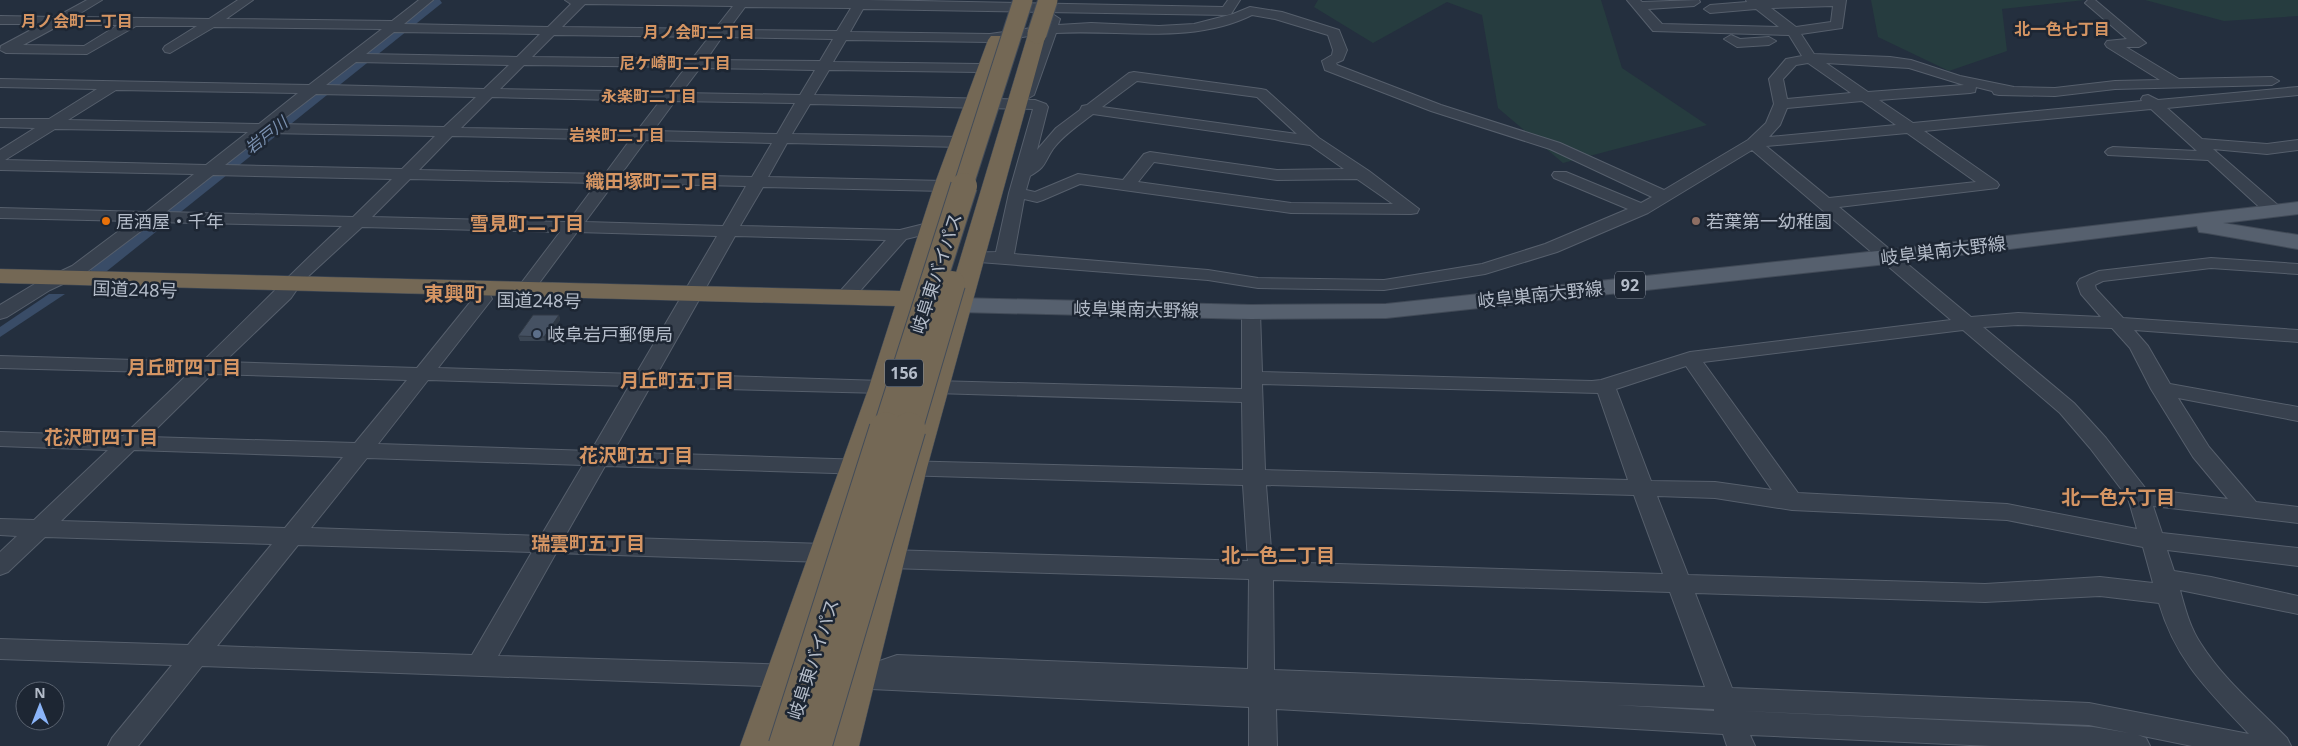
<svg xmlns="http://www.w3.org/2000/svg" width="2298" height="746" font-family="'Noto Sans','Noto Sans JP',sans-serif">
<rect width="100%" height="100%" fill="#242f3e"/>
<path fill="#263c3f" d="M1318 0H1601L1622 68 1707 125 1563 163 1498 108 1482 15 1447 2 1373 43 1314 7Z
M1871 0H2085L2002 9 2007 51 1949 71 1878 37Z
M2145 0H2298V16L2224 21Z"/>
<path fill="#394c67" d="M49 294H65L0 337V327Z"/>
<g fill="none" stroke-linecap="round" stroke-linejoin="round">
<path fill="#394c67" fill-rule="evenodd" d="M428 0H440L442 3 107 271 99 273 91 271 87 266 91 261Z"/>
<g stroke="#565f6c" stroke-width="2">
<path id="minor" d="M87 0H102L74 17 209 19 238 0H253L226 19 392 21 419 0H433L404 24 548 27 571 4 565 0H868L1223 7 1228 0H1240L1231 14 1227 15 863 9 850 32 990 34 1045 26 1049 16 1054 15 1060 19 1058 25 1091 23 1159 26 1194 24 1233 14 1250 7 1282 12 1339 30 1347 50 1343 60 1336 63 1337 65 1441 105 1560 143 1664 190 1748 140 1766 123 1774 104 1769 79 1786 59 1802 56 1789 35 1653 31 1627 0H1640L1642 2 1699 0 1700 2 1694 6 1648 9 1662 24 1779 27 1756 9 1710 13 1704 9 1710 5 1747 2 1746 0H1846L1842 28 1801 34 1814 54 1890 57 1911 60 1960 76 2014 87 2055 88 2115 81 2160 80 2107 47 2105 44 2107 41 2127 39 2085 3 2088 0H2095L2146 43 2139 47H2126L2179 79 2272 77 2279 81 2272 85 2115 89 2055 96 1999 95 1994 94 1992 91 1976 87 1975 92 1970 93 1879 100 1913 123 2142 101 2141 99 2143 96 2148 95 2158 100 2298 87V95L2167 108 2202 139 2267 144 2298 140V150L2267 154 2213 149 2280 207 2282 211 2280 215H2268L2208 160 2108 155 2105 152 2108 149 2113 147 2197 151 2151 109 1924 131 1997 182 1999 185 1997 188 1839 207 1971 317 2018 313 2101 317 2081 294 2077 283 2080 279 2099 271 2211 258 2298 264V274L2211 268 2103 281 2095 285 2096 289 2123 318 2298 330V342L2134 330 2148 346 2170 384 2298 407V421L2178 398 2209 447 2256 502 2298 507V523L2153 506 2162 533 2298 548V566L2167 550 2174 571 2211 577 2298 596V614L2180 590C2185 608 2190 628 2201 644 2223 679 2258 708 2287 738L2291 746H2192L2138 735 2146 738 2150 746H1992L1750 735 1755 746H1727L1723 734 1276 709 1277 746H1249V707L850 688 841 684 837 677 841 670 850 666 862 667 897 655 1248 669 1249 579 889 568 881 565 877 559 881 553 889 550 1248 561 1243 485 900 475 892 473 889 468 892 463 900 461 1243 470 1242 402 935 393 928 391 925 387 928 383 935 381 1242 389V312L1244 308 1251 306 1258 308 1260 312 1262 372 1592 381 1601 380 1690 352 1951 320 1752 150 1648 213 1557 252 1485 274 1384 290 1258 288 1208 280 966 261 963 257 966 253 996 252 1009 193 1033 109 810 104 792 134 961 137 966 139 969 142 966 145 961 147 787 143 768 177 945 181 951 183 953 186 951 189 945 191 763 187 740 226 900 230 932 222 938 223 941 227 938 231 906 239 851 301 844 303 837 301 835 297 886 240 735 236 657 374 883 381 890 383 893 387 890 391 883 393 650 387 613 452 866 460 874 462 877 467 874 472 866 474 605 466 565 536 824 544 832 547 836 553 832 559 824 562 556 553 498 656 793 665 802 669 806 676 802 683 793 687 202 666 138 746H108L112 738 172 665 0 659V639L188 645 272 544 45 537 8 572 0 575V552L17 536 0 535V519L34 520 108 450 0 446V432L123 436 189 373 0 368V356L202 362C249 317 294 270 342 226L153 222 84 274 50 290 7 317 0 319V305L38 282 72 266 132 221 0 218V208L146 212 194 174 0 170V150L35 128 0 127V119H49L97 89 0 87V79L309 85 382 29 214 27 170 53 165 52 163 49 165 46 197 26H136L87 54 6 53 0 50 1 46 42 24H0V16L56 17ZM585 4 733 6 715 29 562 27ZM1833 6 1831 22 1796 27 1771 8ZM745 7 851 8 837 31 728 30ZM1252 15 1275 19 1328 35 1333 50 1332 55 1322 61 1325 70 1431 111 1550 149 1652 197 1641 203 1566 172H1554L1552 175 1554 178 1628 209 1545 244 1482 264 1384 280 1258 278 1208 270 1014 254 1024 199 1037 202 1043 200 1080 184 1291 213 1411 214 1417 213 1419 209 1369 171 1319 138 1266 90 1261 89 1134 72 1129 73 1087 105 1082 106 1080 110 1056 128 1037 150 1048 107 1046 104 1035 100 814 95 829 70 979 72 986 68 979 64 833 62 846 40 990 42 1042 34 1020 95 1027 99 1034 95 1056 33C1120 29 1192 45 1252 15ZM60 25H118L84 46 23 45ZM394 32 540 34 517 57 366 54ZM554 35 709 37 692 59 532 57ZM722 37 833 39 820 61 706 60ZM356 62 509 65 484 89 326 85ZM1808 63 1851 93 1787 99 1783 79 1796 65ZM1826 63 1909 68 1964 85 1868 92ZM524 65 686 67 667 92 500 89ZM700 68 815 70 800 95 681 93ZM1137 81 1257 97 1297 134 1102 107ZM116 90 298 93 259 124 68 120ZM316 94 476 97 444 127 277 124ZM492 97 660 101 637 131 461 128ZM675 101 795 103 777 134 653 131ZM1862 101 1896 125 1769 137 1780 125 1787 108ZM1093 114 1310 145 1344 169 1277 170 1150 152 1144 154 1123 180 1078 174 1035 192 1026 190 1030 176C1047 166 1043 164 1053 149 1063 135 1079 125 1093 114ZM55 129 248 132 206 165 5 160ZM266 133 435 136 402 169 225 165ZM1907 133 1976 182 1829 198 1766 146ZM452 136 630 140 605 174 419 170ZM646 140 772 143 752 177 621 174ZM1154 162 1277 180 1357 179 1393 204 1291 203 1138 182ZM213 175 392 179 353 217 166 212ZM410 179 597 183 568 222 372 217ZM614 183 746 186 723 226 585 222ZM362 227 560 232 516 290 519 294 525 295 531 294 577 232 717 236 636 374 438 368 492 299 490 295 483 293 476 295 417 368 224 362 291 298 302 282ZM2018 325 2112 328 2130 348 2151 389 2193 457 2228 499 2146 489 2106 438 2074 403 1983 327ZM1963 330 2060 413 2090 448 2128 498 2137 529 2007 504 1798 493 1703 362ZM1686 366 1772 490 1715 482 1651 481 1616 389ZM212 374 407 380 355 443 148 437ZM428 380 629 386 591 451 378 444ZM1262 384 1598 393 1628 480 1265 470ZM134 450 343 457 285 528 61 521ZM367 458 583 465 541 536 311 528ZM1266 485 1634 495 1663 574 1272 562ZM1657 496 1715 498 1792 510 2007 520 2143 547 2153 583 2100 577 1985 584 1688 575ZM298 545 532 552 472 655 217 646ZM1273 580 1670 592 1705 687 1274 670ZM1695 593 1985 602 2100 596 2159 603C2176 661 2209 691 2249 734L2089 703 1732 688ZM1616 705 1714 709V711ZM1741 711 2089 725 2129 733 2093 727Z
M1731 35 1740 39 1769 37 1776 41 1769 45 1737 47 1724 39Z"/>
</g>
<g stroke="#414a57" stroke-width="2">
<path id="major" d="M2298 202V214L2223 223 2298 235V249L2207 233 2199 232 2197 226 1887 264 1386 318 1251 319 959 312 951 310 947 305 951 300 959 298 1251 305 1386 304 1887 250Z"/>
</g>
<g stroke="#434c59" stroke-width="1">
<path id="highway" d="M1037 29 1043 30 1046 34 927 468 859 746H821L897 468 944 311 920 308 897 387 778 746H740L869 387 895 306 0 283V269L900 291 934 186 988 40 991 36H1003L1006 40 956 186 925 293 949 296 1028 34 1031 30Z"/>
</g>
<use href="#minor" fill="#38414e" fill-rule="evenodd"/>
<use href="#major" fill="#56606e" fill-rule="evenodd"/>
<use href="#highway" fill="#746855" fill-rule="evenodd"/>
<g stroke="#434c59" stroke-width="21" stroke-linecap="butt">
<path id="highway-bridge-far2" d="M1037 34 1048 0
M963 187 1023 0"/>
</g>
<g stroke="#434c59" stroke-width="28" stroke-linecap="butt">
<path id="highway-bridge-far1" d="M886 430 964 186
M909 430 952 284"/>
</g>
<g stroke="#434c59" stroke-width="35" stroke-linecap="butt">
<path id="highway-bridge" d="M785 746 886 429
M815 746 909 429"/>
</g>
<use href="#highway-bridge-far2" stroke="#746855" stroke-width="19"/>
<use href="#highway-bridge-far1" stroke="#746855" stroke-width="26"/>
<use href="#highway-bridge" stroke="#746855" stroke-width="33"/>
</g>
<path fill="#3b4654" d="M559 315 560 320 545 341H520L518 336Z"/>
<path fill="#303945" d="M559 315 560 320 545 341 544 337Z"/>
<path fill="#455162" stroke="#303945" d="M533 315H559L544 337 518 336Z"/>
<circle fill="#e8710a" stroke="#1d2633" stroke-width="2" cx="106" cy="221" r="5"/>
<circle fill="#8d6e63" stroke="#1d2633" stroke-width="2" cx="1696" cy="221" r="5"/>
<circle fill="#5c6f8a" stroke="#1d2633" stroke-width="2" cx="537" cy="334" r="5"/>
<g text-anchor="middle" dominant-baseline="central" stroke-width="5" stroke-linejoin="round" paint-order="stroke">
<g font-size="16" font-weight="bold" fill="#d59563" stroke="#1d2633">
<text x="77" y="21">月ノ会町一丁目</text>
<text x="2062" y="29">北一色七丁目</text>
<text x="699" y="32">月ノ会町二丁目</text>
<text x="675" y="63">尼ケ崎町二丁目</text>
<text x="649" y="96">永楽町二丁目</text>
<text x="617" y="135">岩栄町二丁目</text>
</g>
<g font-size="16" font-style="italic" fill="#7c92b1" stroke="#1d2633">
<text transform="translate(266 135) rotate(-38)">岩戸川</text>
</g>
<g fill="#1d2633" stroke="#878f9c" stroke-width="1">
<rect x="1615" y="271.5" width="30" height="27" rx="4"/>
<rect x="885" y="359.5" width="38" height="27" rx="4"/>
</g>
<g font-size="16" font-weight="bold" fill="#b4bcc9">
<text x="1630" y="285">92</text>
<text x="904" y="373">156</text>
</g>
<g font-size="18" fill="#b4bcc9" stroke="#1d2633" text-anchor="start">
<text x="116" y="221">居酒屋・千年</text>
<text x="1706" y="221">若葉第一幼稚園</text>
<text x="547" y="334">岐阜岩戸郵便局</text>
</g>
<g font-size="18" fill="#b4bcc9" stroke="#1d2633">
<text transform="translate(1943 250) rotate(-7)">岐阜巣南大野線</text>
<text transform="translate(936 273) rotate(-72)">岐阜東バイパス</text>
<text transform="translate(135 289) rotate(2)">国道248号</text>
<text transform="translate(1540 294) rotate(-6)">岐阜巣南大野線</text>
<text transform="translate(539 300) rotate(1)">国道248号</text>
<text transform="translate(1136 309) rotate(1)">岐阜巣南大野線</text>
<text transform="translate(813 659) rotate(-72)">岐阜東バイパス</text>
</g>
<g font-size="19" font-weight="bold" fill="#d59563" stroke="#1d2633">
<text x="652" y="181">織田塚町二丁目</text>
<text x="527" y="223">雪見町二丁目</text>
<text x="184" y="367">月丘町四丁目</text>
<text x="677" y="380">月丘町五丁目</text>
<text x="101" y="437">花沢町四丁目</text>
<text x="636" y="455">花沢町五丁目</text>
<text x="2118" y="497">北一色六丁目</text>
<text x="588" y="543">瑞雲町五丁目</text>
<text x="1278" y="555">北一色二丁目</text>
</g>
<g font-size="20" font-weight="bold" fill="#d59563" stroke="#1d2633">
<text x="454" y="293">東興町</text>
</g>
</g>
<g transform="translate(40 706)"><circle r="24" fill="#1d2633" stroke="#59626f"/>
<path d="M0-4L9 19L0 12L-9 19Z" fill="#8ab4f8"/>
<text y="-8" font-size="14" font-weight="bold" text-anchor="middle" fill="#b4bcc9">N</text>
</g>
</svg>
